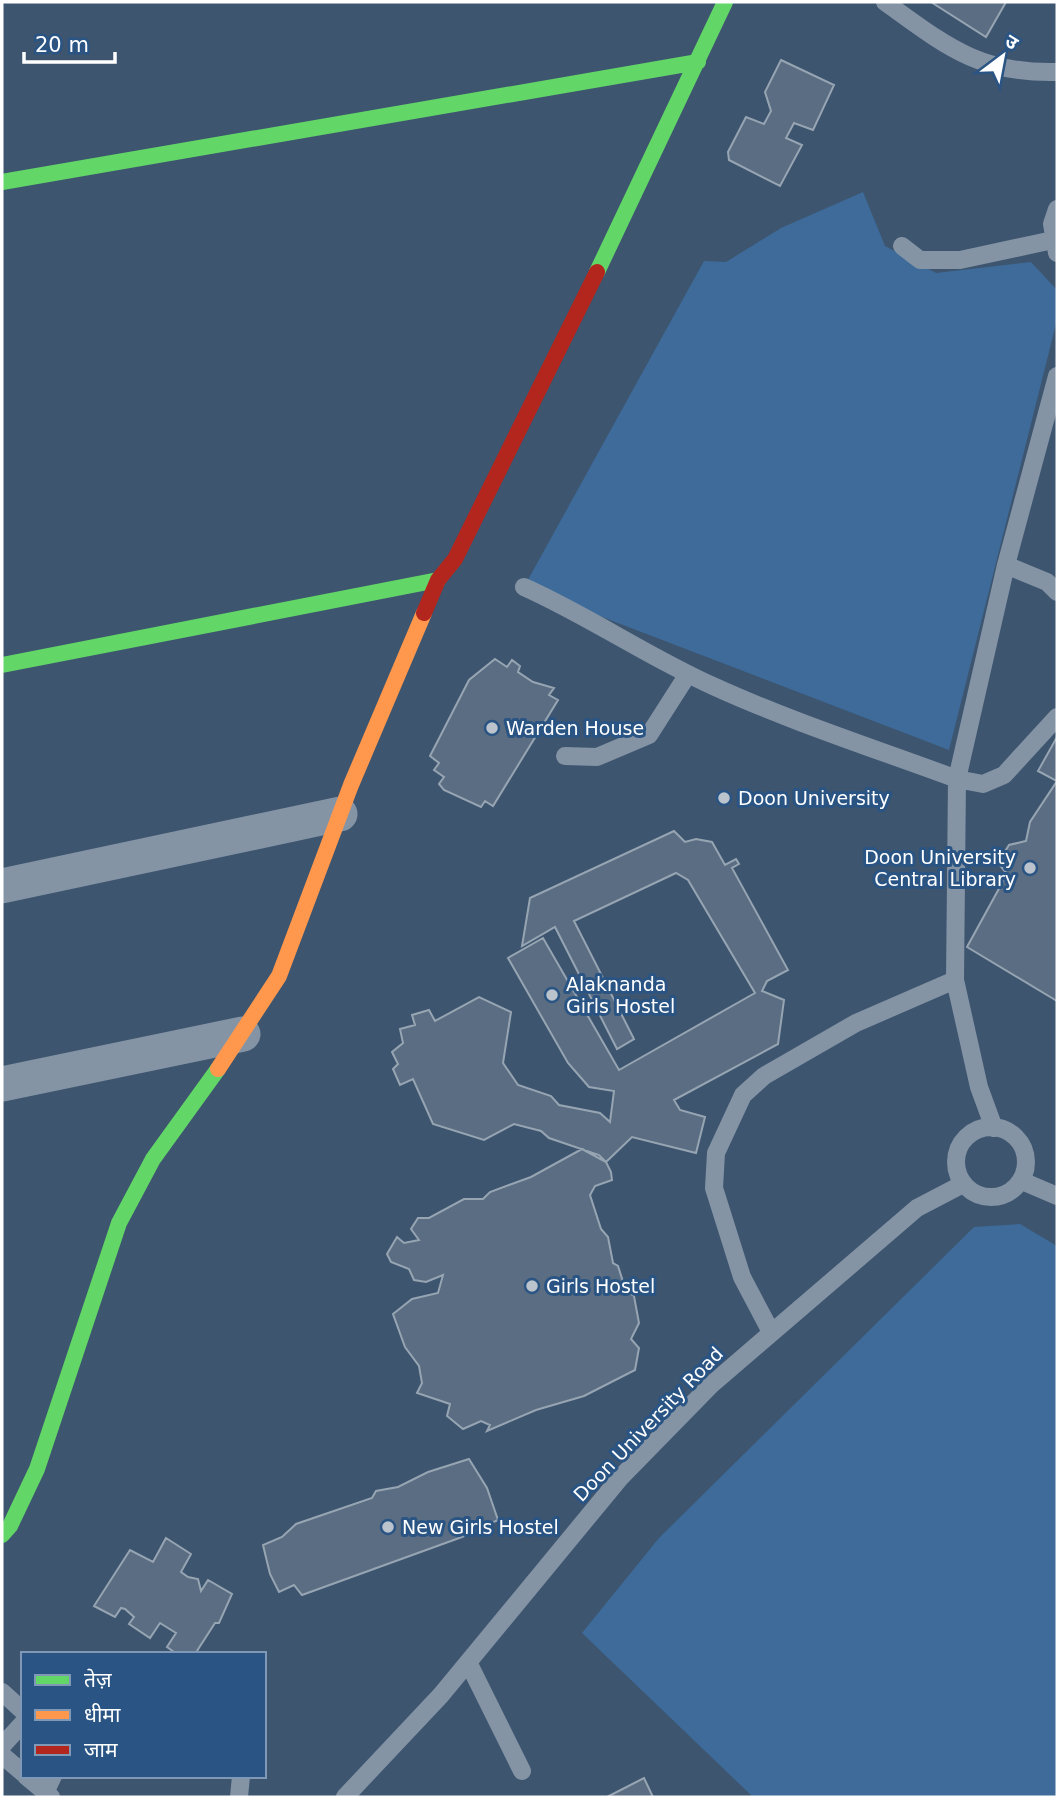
<svg xmlns="http://www.w3.org/2000/svg" width="1059" height="1799" font-family="'DejaVu Sans','Noto Sans Devanagari',sans-serif">
<rect width="100%" height="100%" fill="#3d556f"/>
<path fill="#3e6b99" d="M863 192 885 246 936 273 1031 262 1057 290V320L949 750 524 587 704 261 726 262 781 228Z
M1020 1224 1057 1246V1797H753L582 1633 659 1538 974 1227Z"/>
<path fill="#5a6d82" stroke="#97a5b3" stroke-width="2" d="M931 2H1006L986 37Z
M781 60 834 85 813 130 794 123 786 138 802 145 780 186 729 160 728 152 746 117 764 124 771 111 765 92Z
M495 659 507 667 512 660 520 666 518 672 533 682 554 688 549 695 558 700 493 806 485 801 481 807 444 790 439 784 444 777 434 770 439 763 430 756 469 680Z
M1057 737V1001L967 947 1007 874 998 863 1009 845 1026 841 1030 822 1057 781 1038 771Z
M674 831 685 842 696 839 712 842 725 865 736 859 739 864 732 868 788 970 767 981 762 991 784 1000 778 1044 674 1100 680 1110 705 1117 696 1153 632 1137 606 1162 599 1155 549 1138 541 1131 514 1124 484 1140 433 1124 413 1079 400 1085 393 1069 398 1064 392 1052 403 1043 400 1029 415 1025 412 1015 429 1010 435 1021 479 997 511 1012 503 1063 518 1085 551 1096 559 1105 600 1113 610 1122 614 1091 589 1087 568 1063 508 958 543 938 619 1070 755 993 688 880 676 873 574 921 634 1039 617 1049 555 927 522 946 530 898Z
M582 1149 606 1162 611 1172 612 1180 595 1186 590 1195 601 1229 608 1237 613 1263 618 1266 626 1291 634 1296 639 1323 631 1339 639 1348 635 1370 584 1396 536 1410 487 1431 490 1425 481 1421 463 1429 447 1416 450 1404 417 1393 422 1383 419 1366 405 1347 393 1314 412 1299 438 1293 443 1275 426 1282 414 1280 409 1269 391 1262 387 1254 397 1237 404 1243 419 1240 411 1229 418 1218H429L464 1199H483L490 1192 531 1177Z
M469 1459 487 1488 498 1520 462 1537 302 1595 294 1585 279 1592 270 1574 263 1545 282 1537 296 1524 372 1498 376 1491 398 1487 428 1472Z
M166 1538 191 1554 181 1572 188 1577 198 1579 201 1591 208 1580 232 1594 219 1623H215L195 1654H177L167 1647 176 1633 160 1623 150 1638 129 1624 134 1617 125 1609 121 1608 115 1617 94 1606 130 1550 153 1562Z
M644 1778 653 1797H607Z"/>
<g fill="none" stroke-linecap="round" stroke-linejoin="round">
<path stroke="#8494a5" stroke-width="18" d="M885 2C945 45 978 74 1057 72
M1057 209 1052 224 1057 253
M902 246 920 260H960L1053 240
M1006 565 1047 582 1057 592
M524 587C589 616 648 657 713 686 792 722 876 749 957 779L983 784 1004 775 1057 717
M565 756 597 757 649 735 688 674
M956 1162a35 35 0 1 1 70 0a35 35 0 1 1-70 0Z
M994 1128 979 1087 955 980 957 779 1006 565 1057 376
M1022 1181 1057 1196
M771 1332 742 1277 714 1188 716 1153 743 1095 764 1076 856 1023 955 980
M468 1662 522 1771
M2 1692 23 1711
M2 1746 23 1723
M2 1755 23 1773
M26 1776 51 1797
M45 1793 53 1776
M239 1797 241 1776
M345 1797 441 1695 620 1478 711 1385 917 1208 963 1184"/>
<path stroke="#8494a5" stroke-width="35" d="M2 886 340 814
M2 1084 243 1034"/>
<path stroke="#63d668" stroke-width="16" d="M2 182 698 62
M597 272 725 2
M2 665 438 580
M2 1535 10 1526 37 1469 119 1223 153 1159 218 1069"/>
<path stroke="#ff974d" stroke-width="16" d="M218 1069 279 976 351 785 424 613"/>
<path stroke="#b3261e" stroke-width="16" d="M424 613 438 580 455 559 597 272"/>
</g>
<g fill="#bbc4cd" stroke="#295483" stroke-width="2.5">
<circle cx="492" cy="728" r="7"/>
<circle cx="724" cy="798" r="7"/>
<circle cx="1030" cy="868" r="7"/>
<circle cx="552" cy="995" r="7"/>
<circle cx="532" cy="1286" r="7"/>
<circle cx="388" cy="1527" r="7"/>
</g>
<g text-anchor="middle" dominant-baseline="central" stroke-width="6" stroke-linejoin="round" paint-order="stroke">
<g font-size="19" fill="#fff" stroke="#295483" text-anchor="start">
<text x="506" y="728">Warden House</text>
<text x="738" y="798">Doon University</text>
<text x="1016" y="857" text-anchor="end">Doon University<tspan x="1016" dy="22">Central Library</tspan></text>
<text x="566" y="984">Alaknanda<tspan x="566" dy="22">Girls Hostel</tspan></text>
<text x="546" y="1286">Girls Hostel</text>
<text x="402" y="1527">New Girls Hostel</text>
</g>
<g font-size="19" fill="#fff" stroke="#295483">
<text transform="translate(648 1424) rotate(-46)">Doon University Road</text>
</g>
</g>
<rect width="1059" height="1799" fill="none" stroke="#ffffff" stroke-width="7"/>
<rect x="21" y="1652" width="245" height="126" fill="#295483" stroke="#7f98b5" stroke-width="2"/>
<rect x="35" y="1675" width="35" height="10" fill="#63d668" stroke="#7f98b5" stroke-width="2"/>
<text x="84" y="1687" font-size="21" fill="#ffffff">तेज़</text>
<rect x="35" y="1710" width="35" height="10" fill="#ff974d" stroke="#7f98b5" stroke-width="2"/>
<text x="84" y="1722" font-size="21" fill="#ffffff">धीमा</text>
<rect x="35" y="1745" width="35" height="10" fill="#b3261e" stroke="#7f98b5" stroke-width="2"/>
<text x="84" y="1757" font-size="21" fill="#ffffff">जाम</text>
<g transform="translate(1003 56) rotate(32)" stroke="#295483" stroke-width="5" paint-order="stroke">
<path d="M0-5L12 26L0 18L-12 26Z" fill="#ffffff"/>
<text y="-10" font-size="19" font-weight="bold" text-anchor="middle" fill="#ffffff">उ</text>
</g>
<path d="M24 52v10h91v-10" fill="none" stroke="#ffffff" stroke-width="3.5"/>
<text x="35" y="52" font-size="21" fill="#ffffff" stroke="#295483" stroke-width="5" paint-order="stroke">20 m</text>
</svg>
